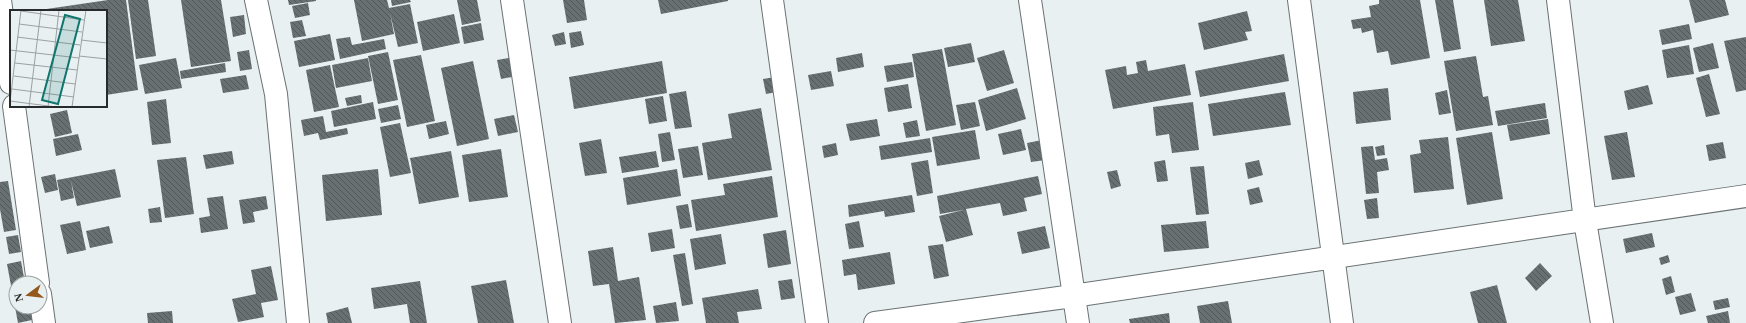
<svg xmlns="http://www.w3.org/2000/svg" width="1746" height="323" font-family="Georgia,serif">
<defs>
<pattern id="building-back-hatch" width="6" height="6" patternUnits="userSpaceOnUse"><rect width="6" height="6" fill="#697071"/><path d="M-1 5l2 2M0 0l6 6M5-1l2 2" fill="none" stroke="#525758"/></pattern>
</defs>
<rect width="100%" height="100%" fill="#e9f0f2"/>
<path fill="url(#building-back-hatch)" d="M108 0H126L138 90 106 95V11H33Z
M128 0H148L156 56 136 59Z
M181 0H221L231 61 191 67Z
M288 0H316V1L289 5Z
M354 0H387L389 8 410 4 418 43 398 47 390 13 394 34 362 41Z
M391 0H410L411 2 392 6Z
M457 0H477L481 21 462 25Z
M563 0H584L587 20 567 23Z
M658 0H728V1L661 14Z
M1379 0H1420L1430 58 1391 65 1388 51 1377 53 1373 30 1362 33 1361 28 1353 29 1351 20 1371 17 1369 6 1379 4Z
M1435 0H1453L1461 49 1444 52Z
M1484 0H1518L1525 41 1491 46Z
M1689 0H1725L1729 15 1695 23Z
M308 3 310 15 295 18 292 6Z
M1247 11 1252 31 1245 32 1248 40 1204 50 1198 23Z
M454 14 460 43 423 51 417 22Z
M244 15 246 34 233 37 230 17Z
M302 20 306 36 293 38 290 22Z
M481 23 484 40 464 44 461 27Z
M1689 24 1692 39 1662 45 1659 30Z
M581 31 584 45 571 48 569 33Z
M564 32 566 44 555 46 552 35Z
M330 34 335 60 299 67 294 41Z
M350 37 352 45 384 39 386 49 340 59 336 39Z
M1746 37V90L1736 92 1724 41Z
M971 43 975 62 948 67 944 48Z
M1713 43 1719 68 1699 72 1693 48Z
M1689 45 1694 74 1667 78 1662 50Z
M942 49 956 125 926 131 912 54Z
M249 50 252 69 240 71 237 52Z
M1004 50 1014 83 987 91 977 58Z
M388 52 398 100 378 104 368 56Z
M862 53 864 67 838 72 836 58Z
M1284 54 1289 81 1200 97 1195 71Z
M421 55 435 121 407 127 393 60Z
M1476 56 1483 97 1488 96 1493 125 1456 131 1444 61Z
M514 57 517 76 501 79 497 60Z
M176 58 182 88 145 94 139 65Z
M368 58 372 81 336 88 332 65Z
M1146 60 1148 71 1185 64 1191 95 1113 109 1105 70 1126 66 1127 75 1138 73 1136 62Z
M473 61 489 139 457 146 441 68Z
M662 61 667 93 574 109 569 77Z
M912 62 914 77 887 82 884 66Z
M225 63 226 72 181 79 180 71Z
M330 65 339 107 314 112 306 70Z
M831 71 834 86 811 90 808 75Z
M1709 74 1720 114 1706 117 1696 78Z
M246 75 249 89 223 93 220 79Z
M775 77 777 92 766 94 763 79Z
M908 84 912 108 888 112 884 88Z
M1648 85 1653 104 1628 110 1624 91Z
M1017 88 1026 119 986 131 978 100Z
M1388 88 1391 120 1356 124 1353 92Z
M1447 90 1451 113 1439 115 1435 93Z
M686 91 692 127 675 129 669 94Z
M1285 92 1291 125 1213 136 1208 104Z
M361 95 362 103 347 106 345 98Z
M663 96 667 121 649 124 645 99Z
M166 99 171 143 152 145 147 102Z
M373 102 376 119 334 127 331 111Z
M975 102 980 126 961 130 956 105Z
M1193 102 1199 150 1172 153 1169 134 1156 136 1153 107Z
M1545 103 1547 118 1498 126 1495 111Z
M398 105 401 119 381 123 378 109Z
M761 108 772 170 708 180 702 143 732 138 728 114Z
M67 110 72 133 55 137 50 114Z
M514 115 518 132 498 136 494 119Z
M323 116 326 132 347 128 348 134 320 140 318 133 304 136 301 120Z
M877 119 880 136 850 141 846 124Z
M1548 119 1550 134 1510 141 1507 125Z
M917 120 920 136 906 138 903 123Z
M446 121 449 134 429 139 426 125Z
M400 123 411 173 390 177 380 127Z
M1021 129 1026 150 1003 155 998 134Z
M975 130 980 159 937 166 932 137Z
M670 132 675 160 662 162 658 134Z
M1492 132 1503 199 1467 205 1456 138Z
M1627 132 1635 177 1612 180 1604 136Z
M78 134 82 150 56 156 53 139Z
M1448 137 1454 189 1414 193 1410 155 1421 153 1419 140Z
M930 138 932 152 881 160 879 146Z
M601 139 607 173 585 176 579 143Z
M1042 140 1046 160 1031 162 1027 143Z
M1723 142 1726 158 1709 161 1706 145Z
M836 143 838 155 824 158 822 146Z
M1384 145 1385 155 1377 156 1375 147Z
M698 146 703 175 683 178 678 149Z
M1373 146 1375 160 1387 158 1389 170 1377 172 1379 193 1366 194 1361 147Z
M501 149 508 197 469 202 462 155Z
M232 151 234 164 206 169 203 155Z
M451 151 459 197 419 204 410 158Z
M656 151 659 167 622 173 619 157Z
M186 157 194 214 165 218 157 160Z
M928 160 933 193 917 196 911 163Z
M1165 160 1168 181 1157 182 1154 162Z
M1259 160 1263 175 1248 179 1245 163Z
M1204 166 1209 214 1196 215 1190 167Z
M115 169 121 197 77 206 71 181 74 198 61 201 57 180Z
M378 169 382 215 326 221 322 175Z
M677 169 681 196 627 205 623 178Z
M1117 170 1121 186 1111 189 1107 172Z
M55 174 58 190 45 193 41 177Z
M772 176 778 217 696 231 691 200 725 195 723 184Z
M1038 176 1042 194 1024 198 1027 211 1003 216 1000 203 966 209 973 235 946 242 939 216 963 210 940 214 937 196Z
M8 181 16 230 4 232 0 209V182Z
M1259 187 1263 202 1250 205 1247 190Z
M912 195 915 212 885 217 884 211 849 217 848 205Z
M223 196 228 229 201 233 199 218 210 216 207 198Z
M266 196 268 209 253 212 255 222 243 224 239 200Z
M1377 198 1379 218 1367 219 1364 200Z
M688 204 692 227 680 229 676 206Z
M160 207 162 222 150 223 148 209Z
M80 221 86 250 67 254 60 225Z
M859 221 864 247 849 249 845 224Z
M1206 221 1209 248 1164 252 1161 225Z
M109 226 113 243 90 248 86 231Z
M1045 226 1050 248 1022 254 1017 232Z
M672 229 675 248 651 252 648 233Z
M786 230 791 264 768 268 763 234Z
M1652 233 1655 247 1626 253 1623 239Z
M721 234 726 264 695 270 690 239Z
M18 235 21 252 9 254 6 237Z
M943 244 949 276 934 279 928 246Z
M613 247 618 281 639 277 646 320 615 323 609 284 593 286 588 251Z
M890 252 895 284 858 290 856 274 844 276 842 260Z
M685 253 693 304 682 306 673 255Z
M1668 255 1670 262 1661 265 1659 258Z
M21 261 25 283H16L15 307 7 264Z
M1540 263 1552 276 1536 291 1525 278Z
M271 266 278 300 261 303 264 317 238 322 232 299 256 294 251 270Z
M1671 276 1675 292 1666 295 1662 279Z
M792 279 795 298 781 300 778 281Z
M506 280 514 323H478L471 286Z
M420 281 427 323H410L407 304 374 309 371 288Z
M1497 285 1507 323H1478L1470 292Z
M758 289 762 309 737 312 739 323H706L702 298Z
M1691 293 1696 311 1680 315 1675 297Z
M1728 298 1730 307 1715 310 1713 301Z
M1228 301 1232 323H1200L1197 306Z
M676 302 679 321 656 323 653 306Z
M15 307H30L32 320 18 323Z
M348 307 352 323H328L326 313Z
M172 311 173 323H148L147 313Z
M1728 311 1730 323H1708L1706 316Z
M1169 313 1170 323H1130L1129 319Z"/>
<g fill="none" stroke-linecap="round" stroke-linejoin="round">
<g stroke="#6b7273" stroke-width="24">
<path id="minor" d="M0 0 11 83
M256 0 276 94 298 323
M512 0 560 323
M772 0 817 323
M1030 0 1078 323
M1299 0 1342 323
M1558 0 1585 221 1602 323
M14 106 38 283
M40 294 44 323
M875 323 1073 296 1746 196"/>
</g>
<use href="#minor" stroke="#fff" stroke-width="22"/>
</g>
<g transform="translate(10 10)">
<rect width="97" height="97" fill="#e9f0f2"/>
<path fill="none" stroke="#9ca1a2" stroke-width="1" d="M11 1 74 10M9 14 72 22M7 27 70 35M71 30 97 33M0 40 69 48M69 46 97 49M5 53 67 60M4 66 65 74M2 79 64 87M0 91 46 97M0 92 11 0M19 97 31 0M38 97 49 0M62 97 76 0"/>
<path fill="#0f766e" fill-opacity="0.15" stroke="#0f766e" stroke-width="2" d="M55 5 70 9 48 94 32 90Z"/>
<rect width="97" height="97" fill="none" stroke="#282b2b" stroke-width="2"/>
</g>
<g transform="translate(28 295) rotate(255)"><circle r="19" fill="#e9f0f2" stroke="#9ca1a2"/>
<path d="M0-3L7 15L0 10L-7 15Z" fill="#94571c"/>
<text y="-6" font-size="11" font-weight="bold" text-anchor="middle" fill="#282b2b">N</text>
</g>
</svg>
